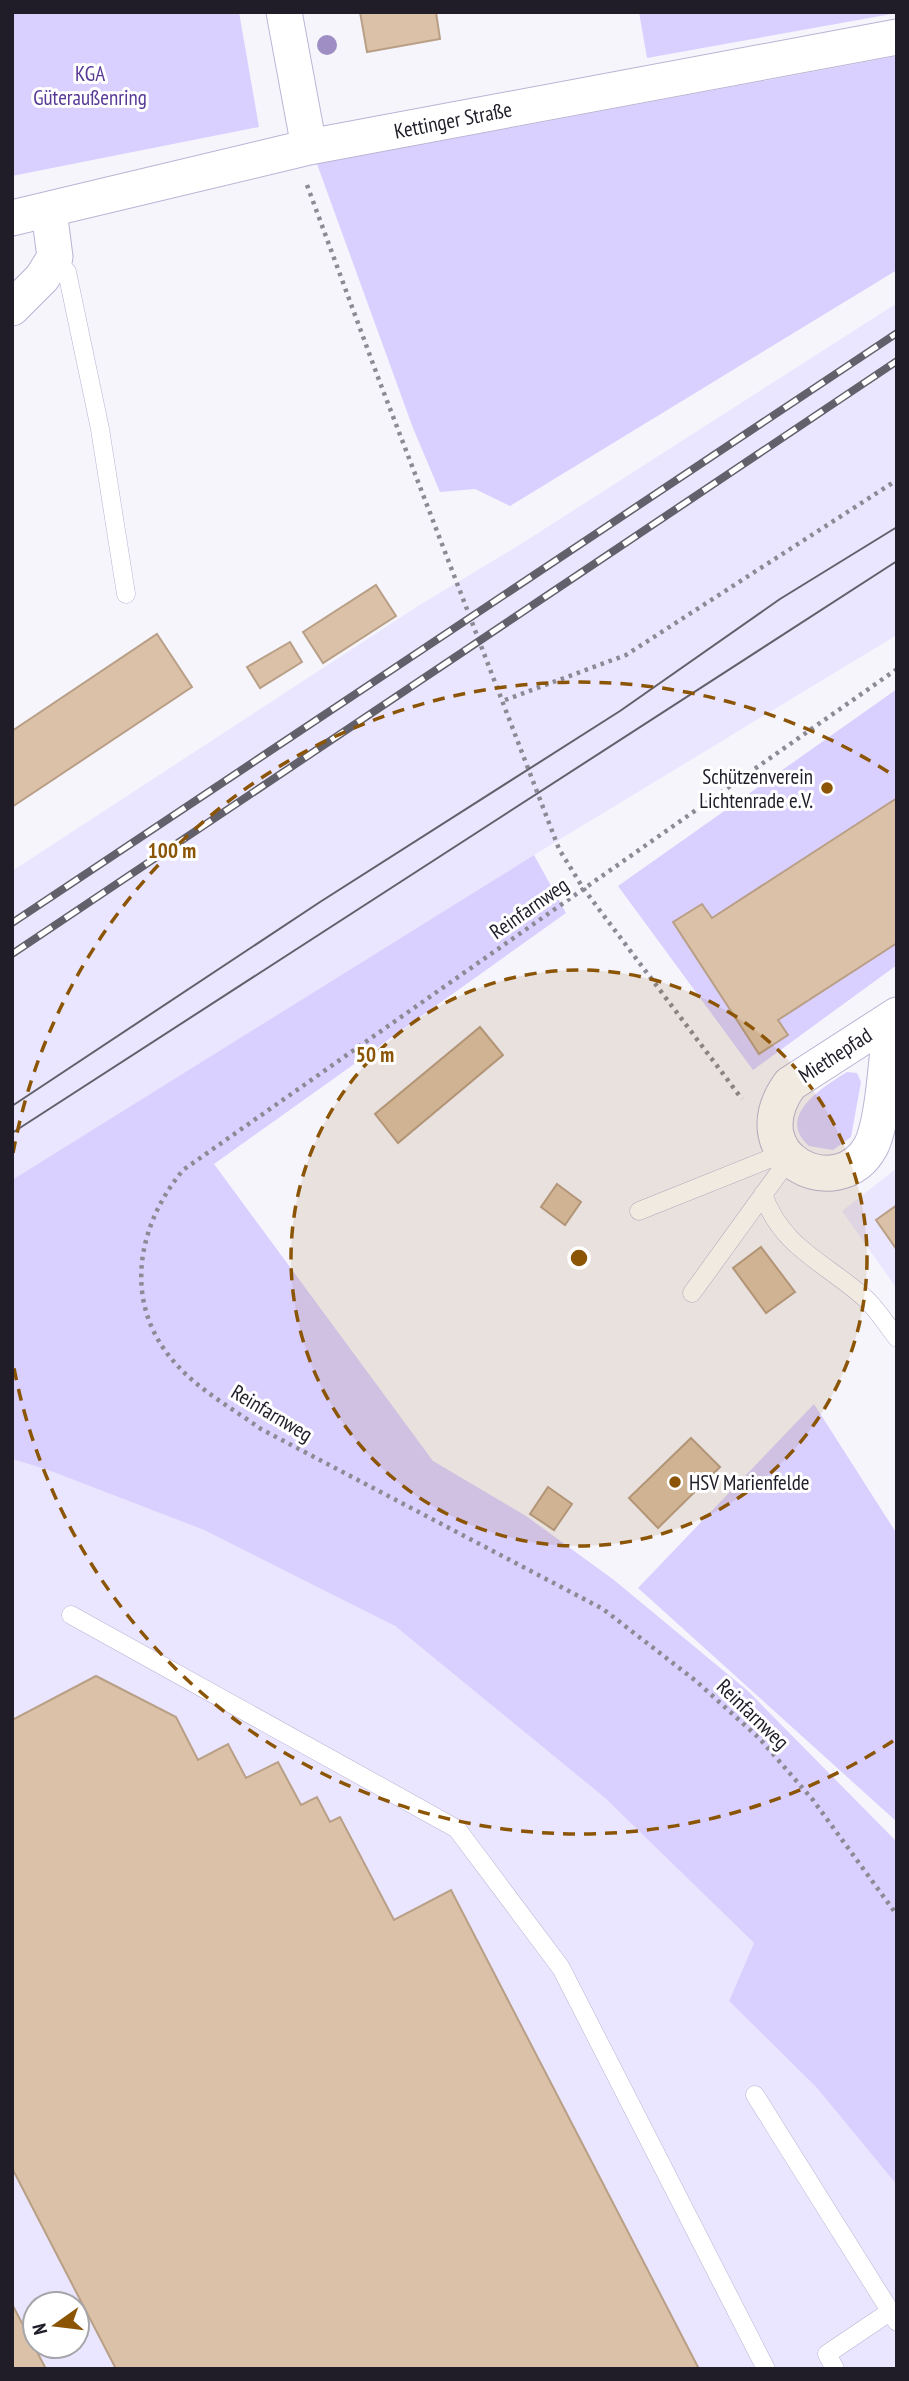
<svg xmlns="http://www.w3.org/2000/svg" width="909" height="2381" font-family="'PT Sans Narrow',sans-serif">
<rect width="100%" height="100%" fill="#f6f5fc"/>
<path fill="#ebe6ff" fill-rule="evenodd" d="M897 303V635L534 855 12 1180V871L418 606 524 542Z
M897 1168V1289L842 1211Z
M12 1459 48 1470 204 1530 395 1626 605 1798 754 1943 729 2001 816 2087 897 2185V2369H12ZM35 2304H77V2346H35Z"/>
<path fill="#dad0ff" d="M12 12H239L259 127 12 176Z
M639 12H897V13L647 58Z
M897 56V270L510 506 475 489 440 492 413 428 317 164Z
M897 689V965L753 1070 618 886Z
M534 855 566 913 214 1164 433 1461 526 1516 614 1580 748 1691 897 1842V2185L816 2087 729 2001 754 1943 605 1798 395 1626 204 1530 48 1470 12 1459V1180Z
M847 1072 857 1073 861 1082 851 1137 833 1150 809 1146C775 1116 823 1087 847 1072Z
M814 1404 897 1534V1822L638 1588Z"/>
<path fill="#dac1a7" stroke="#b89f86" stroke-width="2" d="M360 12H436L440 39 367 52Z
M376 585 396 616 323 663 303 632Z
M157 634 192 687 12 807V731Z
M290 642 302 662 260 688 247 667Z
M897 798V943L778 1020 788 1035 759 1054 673 922 702 904 712 918Z
M480 1027 503 1055 398 1143 375 1114Z
M557 1184 581 1202 565 1225 541 1207Z
M897 1205V1250L876 1220Z
M761 1247 795 1292 766 1313 733 1268Z
M691 1438 720 1467 658 1528 629 1498Z
M548 1487 572 1504 554 1530 530 1514Z
M96 1676 176 1717 198 1760 228 1744 246 1778 278 1762 301 1805 317 1797 330 1822 340 1817 394 1920 451 1890 699 2369H116L12 2168V1720Z
M12 2304 46 2369H12Z"/>
<g fill="none" stroke-linecap="round" stroke-linejoin="round">
<g stroke="#bab3d4" stroke-width="19">
<path id="lane" d="M55 257 67 272 100 429 126 594
M763 1194C782 1249 827 1263 867 1300 878 1311 887 1325 897 1338
M639 1211 784 1153
M692 1293 789 1159
M71 1615 457 1829 561 1968 766 2369
M755 2095 897 2322
M835 2369 827 2354 891 2311"/>
</g>
<g stroke="#bab3d4" stroke-width="37">
<path id="street" d="M284 12 309 147
M12 218 309 147 897 37
M12 308 42 278 55 257 49 211
M891 1019C887 1051 884 1120 871 1146 839 1206 737 1158 790 1084L897 1015"/>
</g>
<path stroke="#8c8a94" stroke-width="4.5" stroke-dasharray="3.5 5" stroke-linecap="butt" d="M307 185 379 380 559 849 583 888 742 1099
M897 669 183 1170C136 1227 122 1305 176 1364 199 1390 233 1409 261 1429L603 1609 696 1681 759 1738 813 1800 897 1915
M505 700 626 655 897 480"/>
<use href="#lane" stroke="#fff" stroke-width="18"/>
<use href="#street" stroke="#fff" stroke-width="35"/>
<path stroke="#62606a" stroke-width="2" d="M12 1106 320 902 620 711 780 599 897 527
M12 1133 897 561"/>
<g stroke="#62606a" stroke-width="8">
<path id="rail" d="M12 923 897 333
M12 954 897 361"/>
</g>
<use href="#rail" stroke="#fff" stroke-width="5" stroke-dasharray="16" stroke-linecap="butt"/>
</g>
<circle fill="#9f8ec3" cx="327" cy="45" r="10"/>
<circle cx="579" cy="1258" r="288" fill="#8b5505" fill-opacity=".12"/>
<g fill="none" stroke="#8b5505" stroke-width="3.5" stroke-dasharray="12 9">
<circle cx="579" cy="1258" r="288"/>
<path d="M893 1741A576 576 0 0 1 13 1363M13 1153A576 576 0 0 1 893 775"/>
</g>
<g fill="#8b5505" stroke="#fff" stroke-width="2.5">
<circle cx="827" cy="788" r="7"/>
<circle cx="675" cy="1482" r="7"/>
</g>
<g text-anchor="middle" dominant-baseline="central" stroke-width="6" stroke-linejoin="round" paint-order="stroke">
<g font-size="21" fill="#573995" stroke="#fff">
<text x="90" y="73">KGA<tspan x="90" dy="24">Güteraußenring</tspan></text>
</g>
<g font-size="21" fill="#201d29" stroke="#fff">
<text transform="translate(453 120) rotate(-11)">Kettinger Straße</text>
<text transform="translate(529 908) rotate(-35)">Reinfarnweg</text>
<text transform="translate(835 1055) rotate(-33)">Miethepfad</text>
<text transform="translate(272 1413) rotate(31)">Reinfarnweg</text>
<text transform="translate(753 1714) rotate(44)">Reinfarnweg</text>
</g>
<g font-size="21" fill="#201d29" stroke="#fff" text-anchor="end">
<text x="813" y="776">Schützenverein<tspan x="813" dy="24">Lichtenrade e.V.</tspan></text>
<text x="689" y="1482" text-anchor="start">HSV Marienfelde</text>
</g>
</g>
<circle cx="579" cy="1258" r="10" fill="#8b5505" stroke="#fff" stroke-width="3.5"/>
<g font-size="21" text-anchor="middle" font-weight="bold" fill="#8b5505" stroke="#fff" stroke-width="6" stroke-linejoin="round" paint-order="stroke">
<text x="172" y="858">100 m</text>
<text x="375" y="1062">50 m</text>
</g>
<rect width="909" height="2381" fill="none" stroke="#201d29" stroke-width="28"/>
<g transform="translate(56 2325) rotate(256)"><circle r="33" fill="#ffffff" stroke="#a6a5a9" stroke-width="2"/>
<path d="M0-5L12 26L0 18L-12 26Z" fill="#8b5505"/>
<text y="-10" font-size="19" font-weight="bold" text-anchor="middle" fill="#201d29">N</text>
</g>
</svg>
